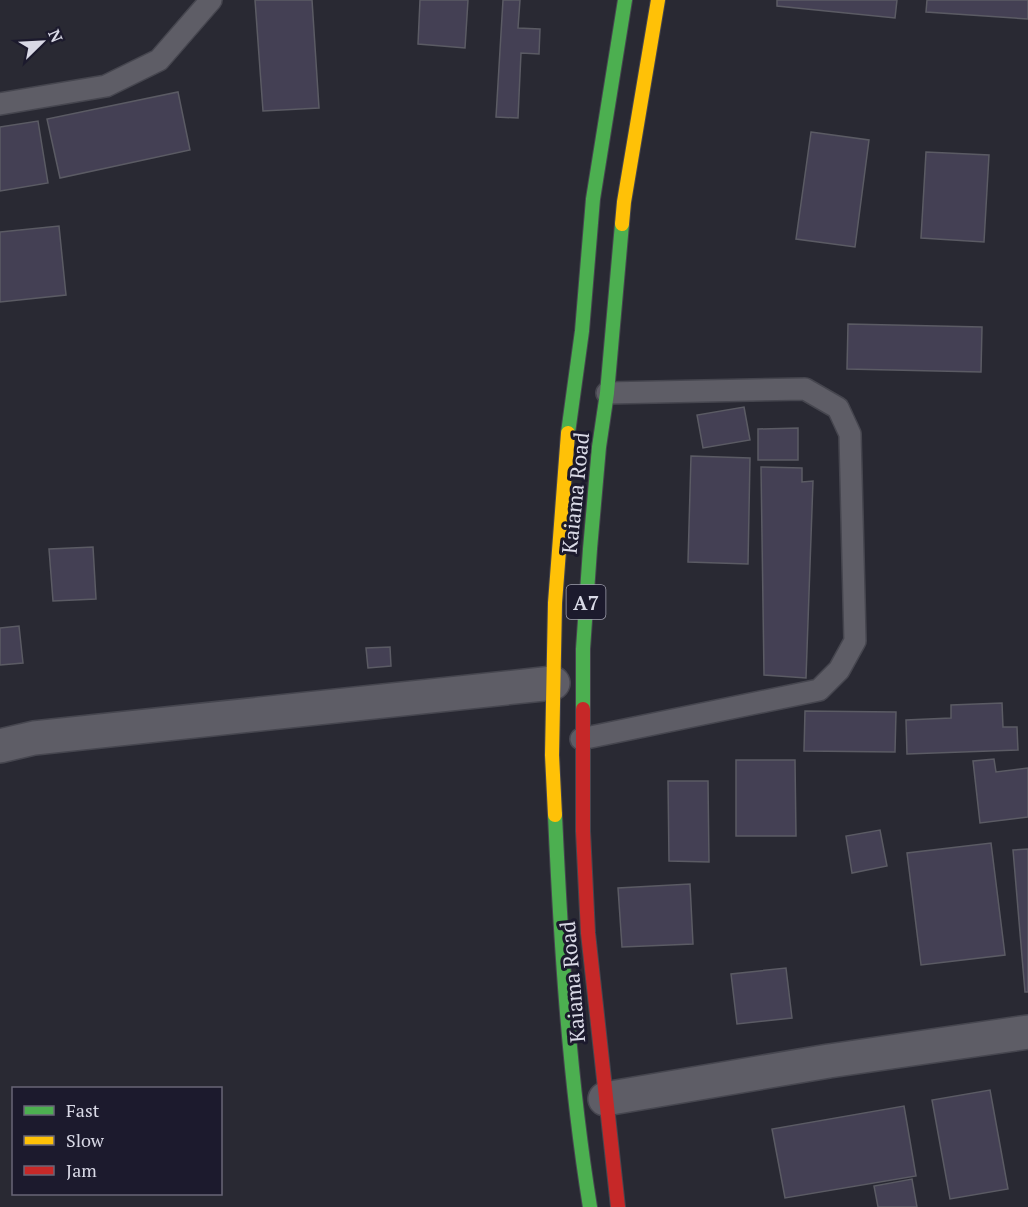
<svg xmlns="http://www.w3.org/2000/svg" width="1028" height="1207" font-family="'PT Serif',serif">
<rect width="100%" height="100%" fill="#292933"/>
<path fill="#444054" stroke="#5b5b64" stroke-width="1.5" d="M255 0H312L319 108 263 111Z
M420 0H468L465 48 418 44Z
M503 0H520L518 28 540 29 539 54 521 53 518 118 496 117Z
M777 0H897L895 18 777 6Z
M927 0H1028V19L926 12Z
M178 92 190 150 60 178 47 119Z
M38 121 48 183 0 191V127Z
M811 132 869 140 855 247 796 239Z
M926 152 989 155 984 242 921 238Z
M59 226 66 295 0 302V232Z
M848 324 982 327 981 372 847 369Z
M744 407 750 440 703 448 697 415Z
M798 428V460H758V429Z
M691 456 750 458 748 564 688 562Z
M761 467 802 468V482L813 481 806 678 764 675Z
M93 547 96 599 53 601 49 549Z
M19 626 23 663 0 665V628Z
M390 647 391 666 368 668 366 648Z
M1002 703 1003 727H1017L1018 750 907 754 906 720 951 718V705Z
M805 711 896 712 895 752 804 751Z
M994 759 996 772 1028 768V817L980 823 973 761Z
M736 760H795L796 836H736Z
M668 781H708L709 862 669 861Z
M880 830 887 866 852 873 846 836Z
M991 843 1005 955 921 965 907 853Z
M1028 849V992H1025L1013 850Z
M690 884 693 944 622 947 618 888Z
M786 968 792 1018 737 1024 731 974Z
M990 1090 1008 1189 950 1199 932 1100Z
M904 1106 916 1176 785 1198 772 1129Z
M912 1179 917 1207H878L874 1186Z"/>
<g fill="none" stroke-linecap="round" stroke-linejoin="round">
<g stroke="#46464f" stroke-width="24">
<path id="lane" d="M0 104 106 86 159 60 211 0
M581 739 819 690 839 670 855 641 850 434 838 408 805 389 607 393"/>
</g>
<g stroke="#46464f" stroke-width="36">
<path id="street" d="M0 746 34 738 553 683
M605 1099 829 1061 1028 1032"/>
</g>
<g stroke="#46464f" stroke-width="16">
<path id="fast" d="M568 433 582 331 593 199 625 0
M583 709V649L590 549 599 447 607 393 622 224
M555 815C561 946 569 1077 590 1207"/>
</g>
<g stroke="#46464f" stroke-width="16">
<path id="slow" d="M622 224 624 202 658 0
M555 815 552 755 555 603 568 433"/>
</g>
<g stroke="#46464f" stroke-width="16">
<path id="jam" d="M583 709V831L588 933 618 1207"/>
</g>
<use href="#lane" stroke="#5e5d66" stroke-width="21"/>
<use href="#street" stroke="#5e5d66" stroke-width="33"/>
<use href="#fast" stroke="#4caf50" stroke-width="14"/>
<use href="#slow" stroke="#ffc107" stroke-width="14"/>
<use href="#jam" stroke="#c62828" stroke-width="14"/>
</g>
<g text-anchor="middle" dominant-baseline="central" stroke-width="6" stroke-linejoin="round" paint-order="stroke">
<rect fill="#1c1a2d" stroke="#a0a0ae" stroke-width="1.5" x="566.5" y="585" width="39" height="34" rx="4.5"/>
<g font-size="20" font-weight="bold" fill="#d9d9e6">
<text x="586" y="602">A7</text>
</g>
<g font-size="21" fill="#d9d9e6" stroke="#1c1a2d">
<text transform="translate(575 493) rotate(-84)">Kaiama Road</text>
<text transform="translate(572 982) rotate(-95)">Kaiama Road</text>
</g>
</g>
<rect x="12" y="1087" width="210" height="108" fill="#1c1a2d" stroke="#686677" stroke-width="1.5"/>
<rect x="24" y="1106" width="30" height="9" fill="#4caf50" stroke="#686677" stroke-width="1.5"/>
<text x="66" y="1117" font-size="18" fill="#d9d9e6">Fast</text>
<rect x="24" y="1136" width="30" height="9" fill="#ffc107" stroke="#686677" stroke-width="1.5"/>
<text x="66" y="1147" font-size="18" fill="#d9d9e6">Slow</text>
<rect x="24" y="1166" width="30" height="9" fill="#c62828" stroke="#686677" stroke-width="1.5"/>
<text x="66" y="1177" font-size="18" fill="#d9d9e6">Jam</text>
<g transform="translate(42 42) rotate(66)" stroke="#1c1a2d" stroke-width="4.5" paint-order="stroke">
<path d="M0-4.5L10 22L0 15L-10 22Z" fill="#d9d9e6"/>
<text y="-9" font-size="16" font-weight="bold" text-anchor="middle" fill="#d9d9e6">N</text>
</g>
</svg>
